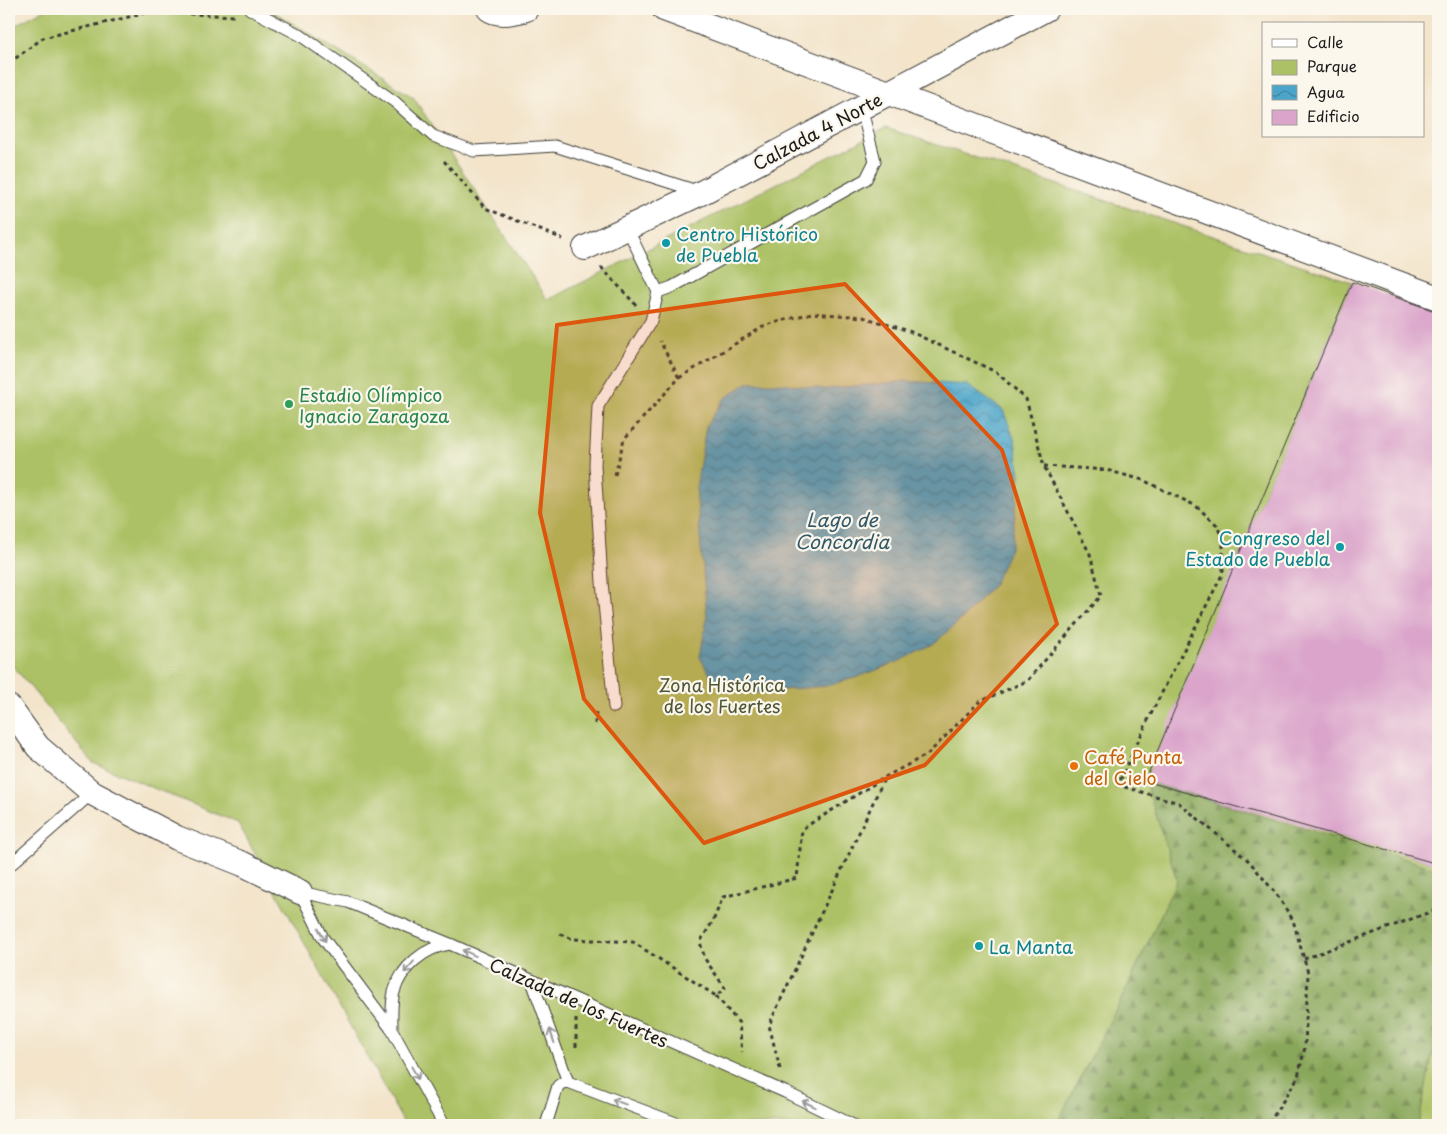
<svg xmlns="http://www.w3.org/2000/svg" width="1447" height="1134" font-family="'Playpen Sans',sans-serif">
<defs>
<pattern id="forest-firs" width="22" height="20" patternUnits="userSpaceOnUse" patternTransform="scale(1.25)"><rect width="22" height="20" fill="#89a75a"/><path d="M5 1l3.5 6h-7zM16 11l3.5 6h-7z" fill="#6f874a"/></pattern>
<pattern id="water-waves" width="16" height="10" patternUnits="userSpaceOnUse" patternTransform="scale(1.25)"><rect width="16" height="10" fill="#4ba4c9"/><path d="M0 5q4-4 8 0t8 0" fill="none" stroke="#3e85a2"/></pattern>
</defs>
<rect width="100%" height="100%" fill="#fbf7ec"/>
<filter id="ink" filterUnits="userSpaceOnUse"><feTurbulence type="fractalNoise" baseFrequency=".02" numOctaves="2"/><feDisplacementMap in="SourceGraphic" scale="10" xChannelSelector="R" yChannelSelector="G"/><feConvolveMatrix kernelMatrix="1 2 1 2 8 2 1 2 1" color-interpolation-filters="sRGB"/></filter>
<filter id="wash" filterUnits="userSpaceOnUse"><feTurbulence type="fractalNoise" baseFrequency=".0096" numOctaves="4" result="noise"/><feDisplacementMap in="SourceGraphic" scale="20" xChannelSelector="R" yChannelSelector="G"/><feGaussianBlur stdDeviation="1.12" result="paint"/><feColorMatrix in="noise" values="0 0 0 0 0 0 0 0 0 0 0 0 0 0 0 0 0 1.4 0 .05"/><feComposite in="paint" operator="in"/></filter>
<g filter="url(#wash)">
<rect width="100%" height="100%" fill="#f3e4ca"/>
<path fill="#acc165" stroke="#646e40" d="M46 9H269L413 97 548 300 886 128 1352 282 1146 781 1438 864V1125H405L238 823 93 763 9 661V33L17 24Z"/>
<path fill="url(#forest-firs)" stroke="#52623b" d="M1145 781 1438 869V1028L1418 1125H1056L1125 992 1177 880Z"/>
<path fill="url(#water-waves)" stroke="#346072" d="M906 381 967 385 1003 410 1015 441 1020 475 1011 546 994 584 962 619 933 644 900 661 855 678 825 686 751 693 713 680 700 657 707 618 696 488 706 426 724 399 747 383H781L824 389Z"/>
<g id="blocks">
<path fill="#daa4cb" d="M1352 282 1438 312V864L1145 781Z"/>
</g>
</g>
<g filter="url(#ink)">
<use href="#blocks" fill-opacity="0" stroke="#3c3a36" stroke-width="1"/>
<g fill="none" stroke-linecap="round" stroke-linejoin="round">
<g stroke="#3c3a36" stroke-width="13">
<path id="lane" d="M250 9 300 35 395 102 433 136 474 151 555 146 700 192
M627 228 658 292
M614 707 602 582 595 465 598 406 651 321 658 292 672 287 866 179 875 161 861 107
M9 866 92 793
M300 892 348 902 450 944 785 1092 853 1125
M300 892 323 938 392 1030 444 1125
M532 981 568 1082
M392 1030C392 1018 391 1004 394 992 401 967 425 947 450 944
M546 1125 558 1086 562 1083 568 1082 681 1125"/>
</g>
<g stroke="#3c3a36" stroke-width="26">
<path id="street" d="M489 9C498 16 516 12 526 9
M664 9 1438 298
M585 248 701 193 1046 9
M9 707 38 747 92 793 177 838 243 864 300 892"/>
</g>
<path stroke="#3c3a36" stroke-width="3" stroke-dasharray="4 4" stroke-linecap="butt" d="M9 63 43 38 149 12 235 16
M444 161 485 208 563 239
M601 267 636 305
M1044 466 1106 470 1143 480 1196 506 1217 525 1223 541V573L1149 718 1118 785 1179 803 1249 861 1277 895 1293 920 1308 973 1305 1047 1298 1077 1268 1125
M615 475 624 439 679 378 660 341
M595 724 596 712
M560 934 573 939 633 942 716 996 725 988 705 959 700 942 713 921 723 897 797 878 802 829 885 777 928 754 979 702 1027 681 1101 596 1090 554 1044 466 1026 399 996 372 909 331 863 317 812 313 766 325 679 378
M1304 959 1438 909
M716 996 739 1023 742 1052
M576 1019V1047
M780 1069 769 1025 885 777"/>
<use href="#lane" stroke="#fff" stroke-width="11"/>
<use href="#street" stroke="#fff" stroke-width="24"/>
</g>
<defs><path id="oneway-shaft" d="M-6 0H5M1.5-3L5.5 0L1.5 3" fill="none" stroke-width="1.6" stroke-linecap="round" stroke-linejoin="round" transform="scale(1.25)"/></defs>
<g stroke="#999">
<use href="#oneway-shaft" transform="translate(322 935) rotate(61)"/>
<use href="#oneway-shaft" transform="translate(469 953) rotate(-156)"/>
<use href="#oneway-shaft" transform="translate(409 967) rotate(131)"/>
<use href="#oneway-shaft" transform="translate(552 1036) rotate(-109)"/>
<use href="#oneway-shaft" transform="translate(415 1073) rotate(61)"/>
<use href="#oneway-shaft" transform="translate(619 1102) rotate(-159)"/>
<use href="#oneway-shaft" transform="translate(809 1104) rotate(-154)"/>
</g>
</g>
<path fill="#de560d" fill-opacity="0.2" stroke="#de560d" stroke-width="4" stroke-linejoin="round" d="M845 284 1002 450 1057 624 925 765 704 843 584 699 540 513 557 325Z"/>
<g fill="#0f9aa8" stroke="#fbf7ec" stroke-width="2">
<circle cx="666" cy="243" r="5"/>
<circle cx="1340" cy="547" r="5"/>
<circle cx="979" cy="946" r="5"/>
</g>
<circle fill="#2e9e5b" stroke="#fbf7ec" stroke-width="2" cx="289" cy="404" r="5"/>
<circle fill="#e8710a" stroke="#fbf7ec" stroke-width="2" cx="1074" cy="766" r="5"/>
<g text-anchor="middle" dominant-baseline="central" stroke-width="4.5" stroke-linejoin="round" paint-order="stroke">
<g font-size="18" fill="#1c1c1c" stroke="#fbf7ec">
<text transform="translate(817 131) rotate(-28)">Calzada 4 Norte</text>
<text transform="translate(579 1002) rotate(24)">Calzada de los Fuertes</text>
</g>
<g font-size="18" fill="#0d838f" stroke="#fbf7ec" text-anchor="start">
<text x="676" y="233">Centro Histórico<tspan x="676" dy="21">de Puebla</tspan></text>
<text x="1330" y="537" text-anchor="end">Congreso del<tspan x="1330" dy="21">Estado de Puebla</tspan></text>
<text x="989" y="946">La Manta</text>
</g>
<g font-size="18" fill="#27864d" stroke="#fbf7ec" text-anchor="start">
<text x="299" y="394">Estadio Olímpico<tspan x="299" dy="21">Ignacio Zaragoza</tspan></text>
</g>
<g font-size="18" fill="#4e5636" stroke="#fbf7ec">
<text x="722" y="684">Zona Histórica<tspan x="722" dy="21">de los Fuertes</tspan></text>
</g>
<g font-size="18" fill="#c56008" stroke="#fbf7ec" text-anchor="start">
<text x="1084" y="756">Café Punta<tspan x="1084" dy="21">del Cielo</tspan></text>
</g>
<g font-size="19" font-style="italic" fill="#31596a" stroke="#fbf7ec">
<text x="842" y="519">Lago de<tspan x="842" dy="22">Concordia</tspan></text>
</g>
</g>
<rect width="1447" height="1134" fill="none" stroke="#fbf7ec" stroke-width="30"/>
<rect x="1262" y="22" width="162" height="115" fill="#fbf7ec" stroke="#a29f99"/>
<rect x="1272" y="39" width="25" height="8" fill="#ffffff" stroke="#a29f99"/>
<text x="1307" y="48" font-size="15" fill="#1c1c1c">Calle</text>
<rect x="1272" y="60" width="25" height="15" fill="#acc165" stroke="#a29f99"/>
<text x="1307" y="72" font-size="15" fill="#1c1c1c">Parque</text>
<rect x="1272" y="85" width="25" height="15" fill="url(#water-waves)" stroke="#a29f99"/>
<text x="1307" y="98" font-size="15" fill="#1c1c1c">Agua</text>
<rect x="1272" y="110" width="25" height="15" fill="#daa4cb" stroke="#a29f99"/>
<text x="1307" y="122" font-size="15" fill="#1c1c1c">Edificio</text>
</svg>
